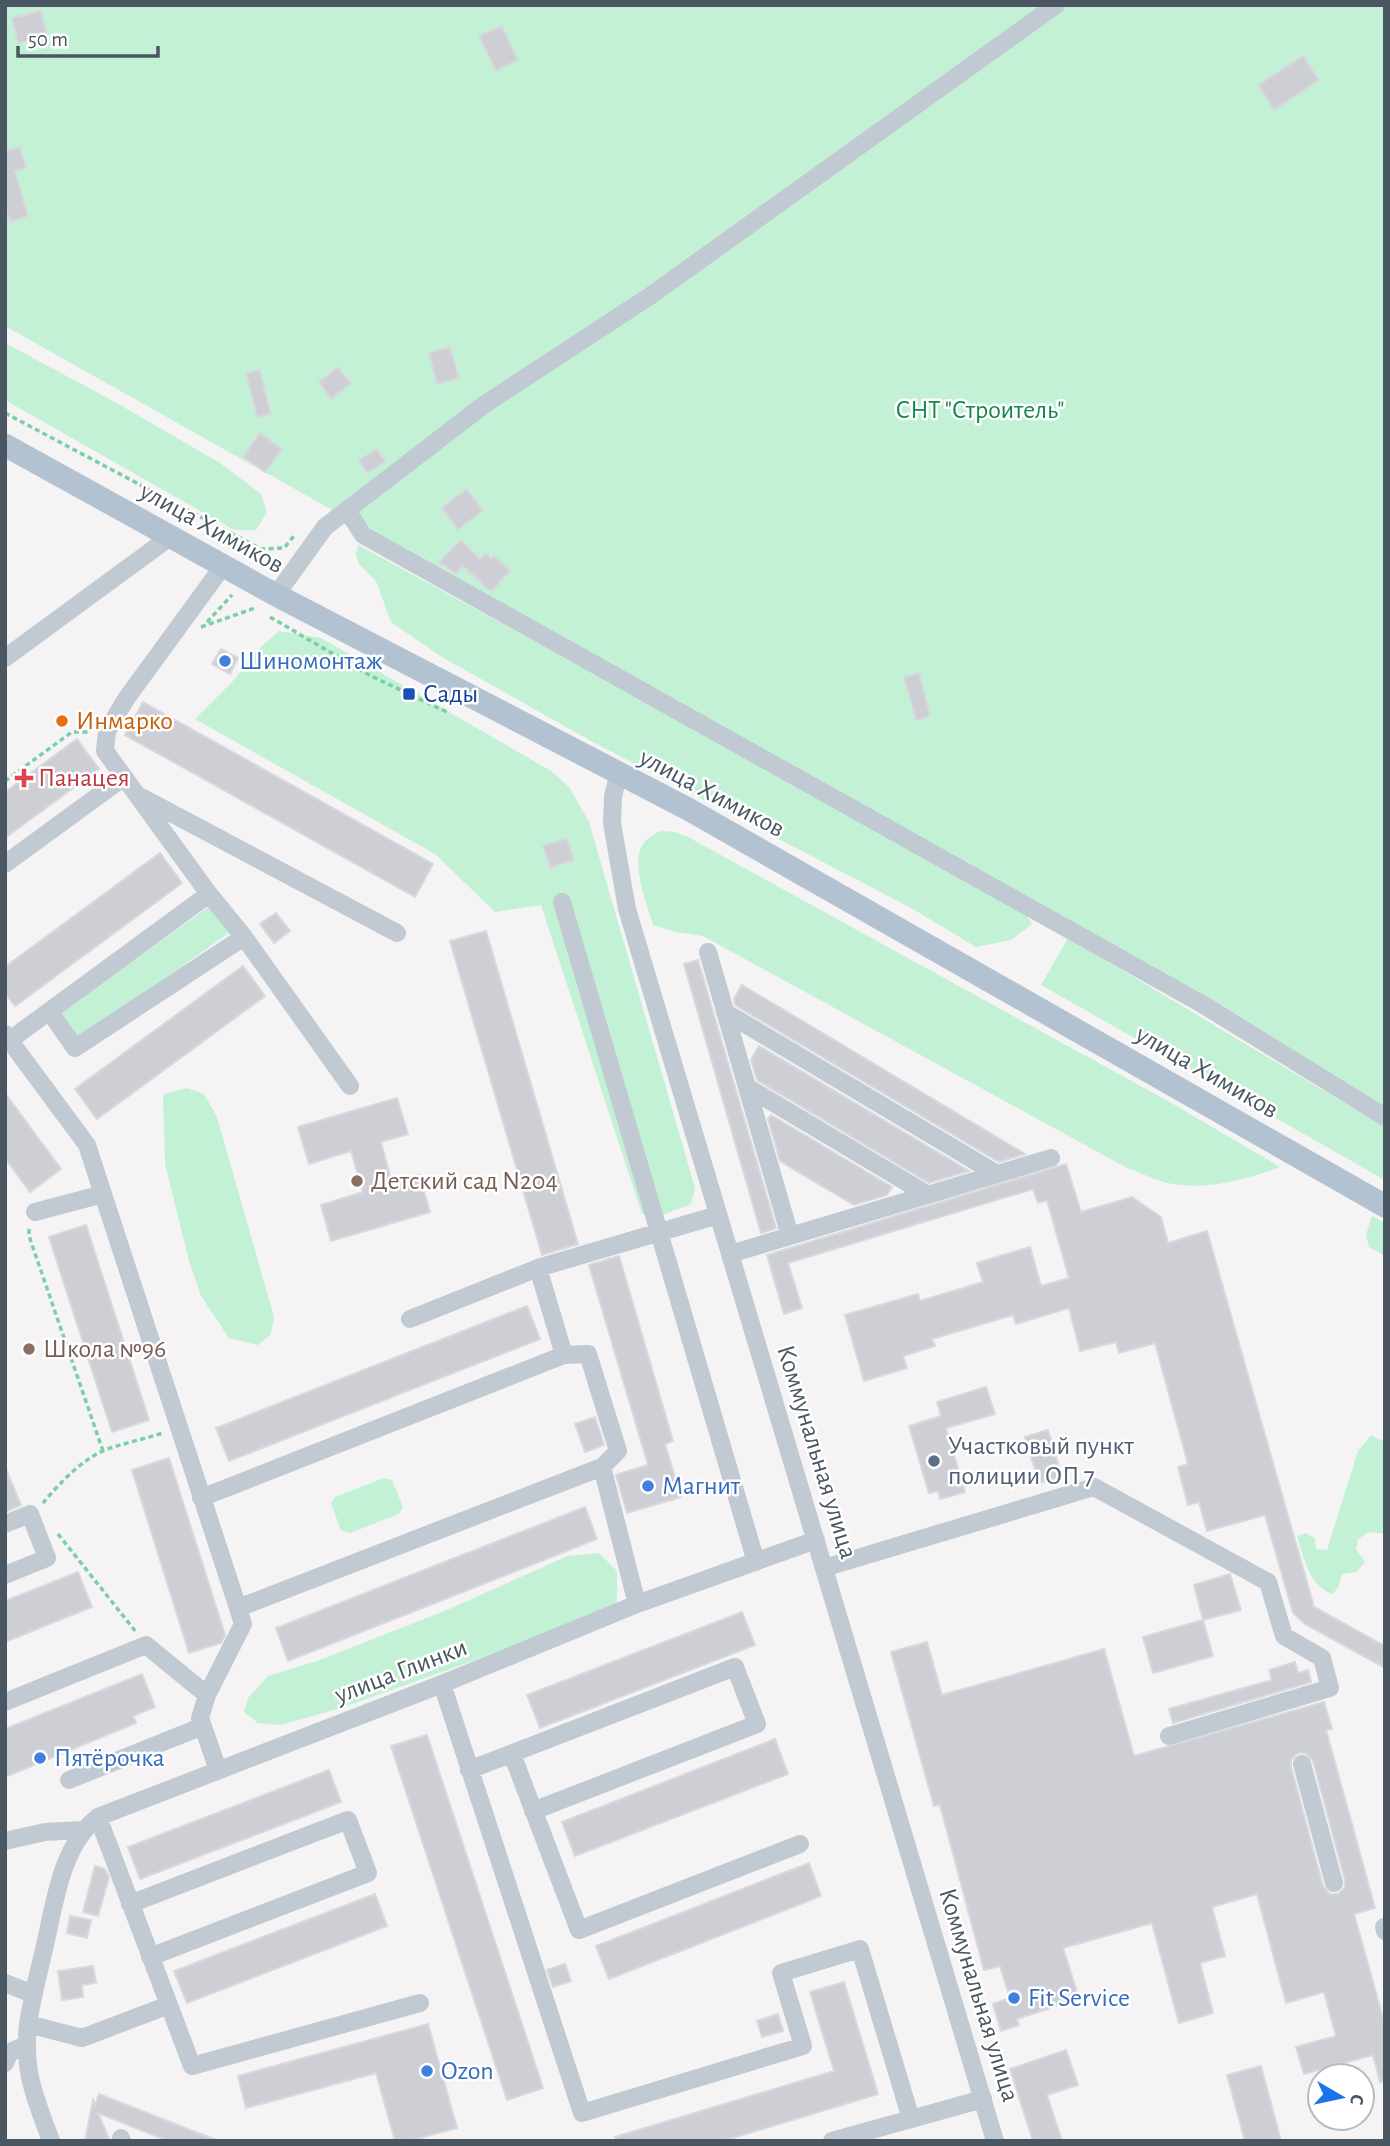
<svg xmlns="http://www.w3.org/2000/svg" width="1390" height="2146" font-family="'Alegreya Sans',sans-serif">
<rect width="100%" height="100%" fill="#f5f3f3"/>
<path fill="#c3f1d5" d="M5 5H1385V1115L1164 978 5 326Z
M5 343 115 402 220 463 261 494 267 512 256 530H234L5 400Z
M358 545 1020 905 1032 924 1011 940 976 947 913 909 593 742 440 656 391 622 376 581 359 564 356 555Z
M279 631 321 638 551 771 569 787 589 822 695 1188 691 1204 660 1216 642 1214 541 905 495 912 435 854 195 719 234 680 254 653Z
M662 831 675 832 688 837 1173 1104 1280 1167C1249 1179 1207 1190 1173 1184 1158 1182 1142 1173 1127 1168L703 936 676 932 653 925C645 896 620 843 662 831Z
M210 906 229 933 79 1039 60 1013Z
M1068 938 1385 1127V1180L1041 985Z
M187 1088 204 1094 217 1117 274 1317 271 1334 258 1345 229 1338 201 1296 189 1261 165 1164 163 1096 165 1094Z
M1372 1216 1385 1223V1256L1369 1247 1366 1235Z
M1371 1435 1385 1442V1534L1369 1532 1358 1539 1356 1549 1365 1562 1356 1572 1342 1574 1338 1588 1332 1594C1308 1584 1305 1560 1297 1536L1306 1533 1315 1538 1316 1549 1327 1550 1358 1451Z
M384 1478 392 1480 403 1507 399 1514 350 1533 341 1531 331 1503 335 1497Z
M599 1553 617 1571V1603L520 1644 341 1708 281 1725 258 1723 244 1712 248 1698 268 1676 317 1661 447 1610 568 1556Z"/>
<path fill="#cdcfd5" stroke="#d7d9de" stroke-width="2" fill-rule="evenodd" d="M41 11 47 37 18 43 12 18Z
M502 26 518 60 496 71 479 36Z
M1303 56 1319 80 1274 110 1258 85Z
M20 147 26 168 15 171 28 216 10 222 5 205V151Z
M450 347 459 378 437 384 429 353Z
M338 367 351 383 331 399 319 382Z
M260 370 271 414 257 417 246 373Z
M260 433 282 449 265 472 243 457Z
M377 449 385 462 367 473 359 460Z
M466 489 483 510 458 530 442 508Z
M461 540 480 559 486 553 491 558 494 556 510 571 491 592 463 566 456 574 439 562Z
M221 649 238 658 230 674 212 664Z
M919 673 930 716 916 720 904 677Z
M143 702 433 864 415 897 125 735Z
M77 739 99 769 5 838V792Z
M567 838 574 860 550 868 543 846Z
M160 853 182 883 15 1006 5 993V967Z
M276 913 290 931 274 943 260 924Z
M486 931 578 1244 542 1255 450 941Z
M698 960 776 1228 761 1233 684 964Z
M243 966 265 996 97 1119 75 1089Z
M742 985 1025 1154 999 1162 735 1005 734 999Z
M759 1046 969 1171 929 1183 757 1080 751 1060Z
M5 1093 61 1169 30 1192 5 1158Z
M397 1098 408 1134 381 1142 392 1183 419 1175 430 1212 331 1241 321 1205 363 1192 351 1151 309 1164 298 1127Z
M771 1115 892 1187 887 1195 854 1205 780 1161 768 1119Z
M1066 1164 1081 1212 1132 1197 1161 1217 1168 1243 1207 1231 1314 1607 1385 1646V1668L1305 1624 1293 1613 1265 1515 1207 1531 1199 1502 1188 1505 1178 1467 1188 1464 1155 1343 1119 1353 1116 1342 1080 1351 1069 1308 1016 1324 1013 1315 932 1339 935 1346 903 1356 907 1368 864 1381 845 1315 918 1294 920 1301 983 1282 977 1263 1030 1247 1041 1286 1069 1278 1047 1200 1038 1203 1033 1189 788 1263 802 1308 784 1314 767 1255Z
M86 1225 149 1420 112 1432 49 1237Z
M619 1256 673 1441 665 1444 681 1497 627 1513 616 1475 648 1465 589 1265Z
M527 1306 540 1339 229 1461 216 1428Z
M986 1387 995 1414 946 1428 965 1492 940 1499 938 1491 929 1493 909 1426 941 1416 937 1402Z
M595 1417 604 1445 585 1452 575 1424Z
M1048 1430 1062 1477 1039 1483 1025 1437Z
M169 1458 225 1635 221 1643 189 1653 132 1470Z
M5 1467 21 1505 5 1512Z
M585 1507 597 1539 288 1661 276 1628Z
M78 1572 92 1607 5 1642V1601Z
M1230 1574 1241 1610 1203 1620 1194 1585Z
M742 1612 755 1645 540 1728 527 1695Z
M1203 1620 1213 1656 1153 1673 1143 1637Z
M927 1642 942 1695 1104 1649 1134 1756 1324 1702 1332 1729 1326 1730 1375 1908 1354 1914 1385 2025V2081L1380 2082 1373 2055 1304 2074 1296 2047 1336 2036 1324 1992 1286 2003 1257 1894 1212 1907 1225 1956 1200 1963 1213 2013 1179 2023 1152 1923 1063 1948 1079 1998 1017 2019 1019 2025 1001 2031 993 2004 1010 1998 1000 1966 984 1970 940 1805 934 1806 891 1652ZM1298 1753H1306L1313 1761 1345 1880V1887L1338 1894H1330L1323 1886 1291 1767V1760Z
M1295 1662 1298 1673 1308 1670 1311 1682 1173 1723 1169 1709 1272 1680 1269 1670Z
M142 1674 155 1707 133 1716 136 1723 5 1777V1729Z
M427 1735 543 2088 507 2100 391 1746Z
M775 1739 788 1774 575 1856 562 1822Z
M329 1770 341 1802 140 1879 128 1847Z
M809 1863 821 1896 609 1979 596 1946Z
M95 1866 105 1869 109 1877 98 1916 83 1912Z
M375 1894 387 1926 187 2003 174 1971Z
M70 1916 91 1920 87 1938 67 1933Z
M565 1964 571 1981 553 1987 547 1970Z
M93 1966 96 1983 82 1985 83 1997 62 2000 58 1971Z
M844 1982 878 2094 723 2141H616L615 2137 834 2071 810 1992Z
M778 2014 783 2031 762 2037 757 2021Z
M428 2024 457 2128 409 2141H395L376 2073 246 2108 238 2076Z
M1066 2050 1078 2085 1047 2095 1062 2141H1033L1010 2069Z
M1261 2066 1281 2141H1245L1227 2075Z
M99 2094 216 2140V2141H168L98 2113 110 2141H85L93 2100 95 2105Z"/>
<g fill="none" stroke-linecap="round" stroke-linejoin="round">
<path stroke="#7ad0a6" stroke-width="3.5" stroke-dasharray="5 3.5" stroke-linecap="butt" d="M5 413 261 549 284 548 294 536
M270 617 371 676 447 712
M207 622 232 595
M201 627 255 608
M5 781 72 732H91
M29 1229V1236L103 1451
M43 1503C59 1484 81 1460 105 1450 124 1443 144 1439 163 1433
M58 1534 136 1632"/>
<path stroke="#c1cad2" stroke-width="18" d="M347 510 363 535 1202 1004 1385 1117
M223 566 126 699 107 731 105 751 209 894 244 937 350 1086
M276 595 325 527 485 404 650 296 1056 5
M5 658 170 537
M618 775 613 797 612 823 627 909 995 2141
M143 798 397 933
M5 864 124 777
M562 902 756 1562
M708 952 790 1236
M49 1011 75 1048 244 937
M725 1012 997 1174
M5 1034 87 1145 238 1608 243 1624 207 1695 200 1718 218 1770
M10 1040 209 894
M747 1087 928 1195
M35 1212 103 1194
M730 1254 1051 1158
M538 1268 564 1355 588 1354 618 1451 602 1467 637 1604
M410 1319 538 1268 718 1215
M201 1498 564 1355
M5 1524 30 1514 47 1558 5 1575
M824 1568 1094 1487 1268 1582 1284 1636 1322 1658 1330 1688 1169 1736
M238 1608 602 1467
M442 1684 582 2113 803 2046 781 1973 860 1949 911 2119
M5 1702 146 1645 207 1695
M512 1754 579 1930 800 1844
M1302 1764 1334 1883
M469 1770 735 1667 757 1724 533 1811
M69 1780 203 1726
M98 1817 192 2066 420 2003
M5 1841 45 1832 83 1830
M130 1904 348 1820 368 1873 150 1957
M1384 1927 1385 1931
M5 1983 33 1994
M28 2024 82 2038 169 2005
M5 2063 10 2052 26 2045
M121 2138 122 2141
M51 2141C35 2097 23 2073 28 2024 32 1998 39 1971 45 1945 55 1902 61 1846 98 1817L442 1684 637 1604 816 1540
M832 2141 983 2099"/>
<path stroke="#b3c2d1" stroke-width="23" d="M5 445 276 595 688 809 1385 1206"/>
</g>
<g fill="#3f7fe0" stroke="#fff" stroke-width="2.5">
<circle cx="225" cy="661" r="7"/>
<circle cx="648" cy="1486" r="7"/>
<circle cx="40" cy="1758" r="7"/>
<circle cx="1014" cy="1998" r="7"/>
<circle cx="427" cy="2071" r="7"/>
</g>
<rect fill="#1a4fb4" stroke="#fff" stroke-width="2.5" x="402" y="687" width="14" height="14" rx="3.5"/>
<circle fill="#e8710a" stroke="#fff" stroke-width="2.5" cx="62" cy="721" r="7"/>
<path fill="#e0444e" stroke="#fff" stroke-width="2.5" d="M20.5 767.5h7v7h7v7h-7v7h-7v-7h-7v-7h7z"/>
<g fill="#8d6e63" stroke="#fff" stroke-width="2.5">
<circle cx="357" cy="1181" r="7"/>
<circle cx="29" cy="1349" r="7"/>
</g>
<circle fill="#5c6f8a" stroke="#fff" stroke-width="2.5" cx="934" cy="1461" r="7"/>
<g text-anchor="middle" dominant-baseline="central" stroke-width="5" stroke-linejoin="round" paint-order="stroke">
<g font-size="26" fill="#17864f" stroke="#fff">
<text x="980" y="410">СНТ "Строитель"</text>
</g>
<g font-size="26" fill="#4a5661" stroke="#fff">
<text transform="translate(212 528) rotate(29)">улица Химиков</text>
<text transform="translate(712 793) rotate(28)">улица Химиков</text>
<text transform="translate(1207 1072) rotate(30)">улица Химиков</text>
<text transform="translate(817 1452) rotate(73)">Коммунальная улица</text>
<text transform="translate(401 1671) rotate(-21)">улица Глинки</text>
<text transform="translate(979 1995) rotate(73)">Коммунальная улица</text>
</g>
<g font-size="26" fill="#366cbe" stroke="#fff" text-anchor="start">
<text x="239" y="661">Шиномонтаж</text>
<text x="662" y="1486">Магнит</text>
<text x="54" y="1758">Пятёрочка</text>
<text x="1028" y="1998">Fit Service</text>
<text x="441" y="2071">Ozon</text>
</g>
<g font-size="26" fill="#164399" stroke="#fff" text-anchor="start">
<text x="423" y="694">Сады</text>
</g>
<g font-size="26" fill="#c56008" stroke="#fff" text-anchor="start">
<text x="76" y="721">Инмарко</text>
</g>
<g font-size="26" fill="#be3a42" stroke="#fff" text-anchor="start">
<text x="38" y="778">Панацея</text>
</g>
<g font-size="26" fill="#785e54" stroke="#fff" text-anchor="start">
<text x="371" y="1181">Детский сад N204</text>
<text x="43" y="1349">Школа №96</text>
</g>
<g font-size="26" fill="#4e5e75" stroke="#fff" text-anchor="start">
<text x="948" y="1446">Участковый пункт<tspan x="948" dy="30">полиции ОП 7</tspan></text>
</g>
</g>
<rect width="1390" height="2146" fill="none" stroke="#4a5661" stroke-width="14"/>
<g transform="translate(1341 2097) rotate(99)"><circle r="33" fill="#ffffff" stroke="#b7bbc0" stroke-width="2"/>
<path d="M0-5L12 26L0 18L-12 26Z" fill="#1a73e8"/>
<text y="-10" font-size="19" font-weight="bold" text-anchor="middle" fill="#4a5661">С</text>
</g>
<path d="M18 46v10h140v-10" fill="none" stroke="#4a5661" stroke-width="3.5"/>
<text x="28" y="46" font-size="21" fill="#4a5661" stroke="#ffffff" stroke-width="5" paint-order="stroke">50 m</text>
</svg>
